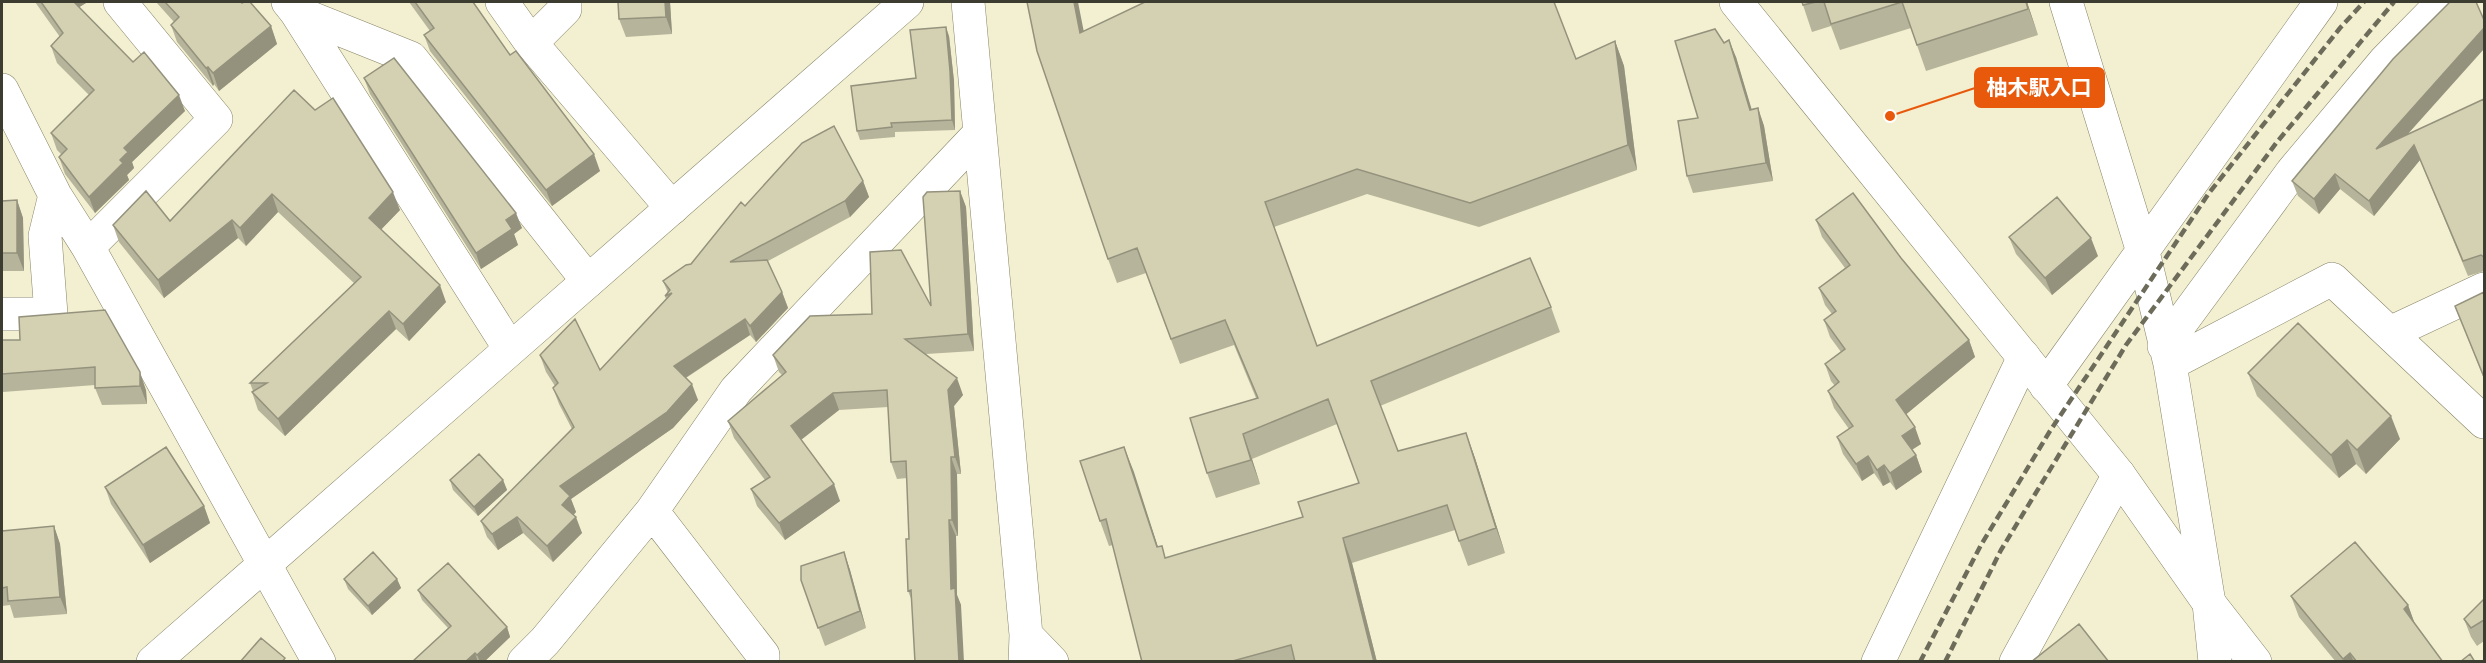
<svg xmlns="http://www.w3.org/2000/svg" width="2486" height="663" font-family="'Roboto Serif','Noto Sans JP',serif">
<rect width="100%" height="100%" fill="#f3f0d1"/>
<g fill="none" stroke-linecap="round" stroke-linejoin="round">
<g stroke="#868367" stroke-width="34">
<path id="street" d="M288 2 296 12 411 58 588 281
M502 2 531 43 672 208
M968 2 1026 635 1025 662
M2066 2 2143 252 2170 364 2209 603 2215 662
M296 12 510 349
M531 43 565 9V2
M2 90 55 195 88 247 319 662
M88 247 216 119 120 2
M2 314H51L45 236 55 195
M2390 333 2484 289
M2164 346 2292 172 2385 61 2443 2
M2170 364 2332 279 2484 422
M2046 386 2321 2
M652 511 763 655V662
M1026 635 1052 662
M524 662 545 641 652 511 736 390 980 133
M1878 662 2024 357
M2016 662 2119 475"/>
</g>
<g stroke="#868367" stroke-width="34">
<path id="secondary" d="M1736 2 2119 475 2209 603 2255 662
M153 662 907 2"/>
</g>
<use href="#street" stroke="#fff" stroke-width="33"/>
<use href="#secondary" stroke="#fff" stroke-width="33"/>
<path stroke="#6d6b5a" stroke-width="4.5" stroke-dasharray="9 4.5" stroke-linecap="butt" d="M1920 662 1981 545 2050 431 2209 193 2340 28 2364 2
M1945 662 2001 550 2126 345 2277 142 2394 2"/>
</g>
<path fill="#b6b49a" d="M35 2H85L86 3 79 7 133 62 185 111 132 162 134 168 127 175 129 180 95 213 65 174 59 157 62 155 57 150 51 133 89 95 57 63 51 46 60 37Z
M156 2H241L271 26 277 44 219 91 214 84 213 86 177 42 171 25 174 22Z
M409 2H468L600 171 552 206 430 51 424 35 430 31Z
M670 2 672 34 626 37 619 19Z
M1802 2H2027L2038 35 1926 71 1911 28 1840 50 1831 26 1812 32Z
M1084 31 1576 59 1615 41 1624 66 1637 170 1479 227 1367 194 1274 227 1317 346 1551 307 1560 332 1380 406 1398 451 1466 433 1475 458 1505 553 1468 566 1455 530 1352 563 1377 662H1142L1113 545 1109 546 1100 521 1124 447 1158 547 1166 558 1303 517 1359 483 1337 424 1252 459 1260 484 1216 498 1207 473 1256 398 1234 345 1180 364 1146 273 1117 283 1108 259Z
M949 36 954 81 955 130 895 132V137L860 140 857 131 916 78Z
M1724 43 1736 57 1751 109 1758 108 1764 126 1773 181 1693 193 1687 176 1698 118Z
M364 78 522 228 514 234 518 245 481 269 370 94Z
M294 90 400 210 381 229 446 302 409 341 396 329 285 436 258 410 252 392 253 391 250 383 354 283 278 212 246 246 238 238 164 298 119 242 113 225 170 221Z
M2484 99V271L2468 276 2420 160 2374 216 2340 189 2319 214 2298 196 2292 181 2408 134Z
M863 181 869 197 850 217 768 261 782 292 788 308 756 342 750 335 686 378 698 400 673 428 571 499 576 512 573 515 582 533 553 562 523 533 498 550 487 537 481 521 572 429 559 404 553 388 555 386 546 372 540 355 600 370 666 299 665 296 668 293 663 281 691 264 745 206Z
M960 191 966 207 974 351 926 354 963 395 954 406 961 474H957L958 536H956L957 595 961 605 912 601 908 591 909 539 907 478 897 479 891 462 888 407 839 410 801 440 840 501 785 540 757 506 751 489 765 480 734 438 728 421 782 375 779 372 773 355 872 314 931 306Z
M17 200 23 218 24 271H2V201Z
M1816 220 1901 258 1969 340 1975 357 1906 414 1921 444 1912 450 1916 455 1922 472 1896 490 1890 482 1883 486 1874 473 1862 481 1843 454 1837 437 1849 429 1834 408 1828 391 1835 386 1831 381 1825 364 1841 352 1830 337 1824 320 1832 314 1825 305 1819 288 1845 268 1822 237Z
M2009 237 2098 256 2052 295 2016 254Z
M2484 292V379L2455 306Z
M19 317 146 390 147 404 102 405 95 388V385L3 392V420H2V340H20Z
M2248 373 2400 439 2366 474 2356 464 2339 478 2257 396Z
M450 480H503L507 490 478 516 453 490Z
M105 487 204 506 210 523 150 563 111 504Z
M54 526 60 544 67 614 14 618 10 605 2 606V531Z
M844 552 850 570 866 628 825 646 801 580Z
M344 579H397L401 588 372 615 348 589Z
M418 590 507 627 510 637 484 662H412L448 628 422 600Z
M2291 596 2408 605 2414 622 2443 662H2336L2299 617Z
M2484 599V641L2477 646 2471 637 2464 619Z"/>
<path fill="#94927d" d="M70 2H85L86 3 73 11Z
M665 2H670L672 34 666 17Z
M1074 2H1078L1089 58 1080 33Z
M2026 2H2027L2038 35Z
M271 26 277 44 219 91 213 73Z
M946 27 949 36 954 81 955 130 952 120Z
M2484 28V49L2381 164 2376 149Z
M1729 40 1736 57 1757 127 1750 110Z
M1615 41 1624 66 1637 170 1628 145Z
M208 67 214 84 213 86 206 68Z
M179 95 185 111 132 162 134 168 127 175 129 180 95 213 89 197 120 160 124 148Z
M1758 108 1764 126 1773 181 1766 163Z
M2414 145 2420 160 2374 216 2369 201Z
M594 154 600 171 552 206 546 190Z
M2335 174 2340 189 2319 214 2314 199Z
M863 181 869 197 850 217 845 201Z
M960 191 966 207 974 351 968 334Z
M393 192 400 210 375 236 369 218Z
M272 194 278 212 246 246 240 228Z
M17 200 23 218 24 271 17 253Z
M516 213 522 228 514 234 518 245 481 269 476 253 506 220Z
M232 220 238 238 164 298 158 280Z
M2091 238 2098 256 2052 295 2045 278Z
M440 285 446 302 409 341 403 324Z
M782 292 788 308 756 342 750 326Z
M389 311 396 329 285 436 278 419Z
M745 319 750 335 679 382 674 366Z
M1969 340 1975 357 1903 417 1896 400Z
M140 372 146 390 147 404 140 386Z
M957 378 963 395 954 406 961 474 955 457 948 390Z
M692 384 698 400 673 428 571 499 576 512 568 521 562 505 560 486Z
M2 387 3 392V420L2 416Z
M833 393 839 410 797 443 791 426Z
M2391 416 2400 439 2366 474 2357 450Z
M1915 427 1921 444 1908 452 1902 436Z
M1466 433 1475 458 1505 553 1496 528Z
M1243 434 1252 459 1260 484 1251 460Z
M2347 440 2356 464 2339 478 2331 455Z
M1124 447 1134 472 1166 572 1157 547Z
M1916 455 1922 472 1896 490 1890 473Z
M1868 456 1874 473 1862 481 1856 464Z
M951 457 957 474 958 536 952 520Z
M1884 465 1890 482 1883 486 1877 470Z
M503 480 507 490 478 516 474 507Z
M834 484 840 501 785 540 779 523Z
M204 506 210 523 150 563 143 545Z
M517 517 523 533 498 550 492 534Z
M576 517 582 533 553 562 547 546Z
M949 520 956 536 957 595 961 605 964 662H959L951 589Z
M54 526 60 544 67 614 60 597Z
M1343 538 1352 563 1377 662H1374Z
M844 552 850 570 866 628 860 611Z
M397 579 401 588 372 615 368 606Z
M2408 605 2416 627 2404 609Z
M507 627 510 637 484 662H480L477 655Z
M475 653 478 662H465Z
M2350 653 2354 662H2345L2343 659Z"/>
<path fill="#d4d1b3" stroke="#94927d" stroke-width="1.5" d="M41 2H74L133 62 144 52 179 95 124 148 128 152 120 160 123 163 89 197 59 157 67 149 51 133 94 90 51 46 63 33Z
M165 2H241L242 3 244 2H250L271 26 213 73 208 67 206 68 171 25 179 17Z
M415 2H473L510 55 516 51 594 154 546 190 424 35 434 28Z
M618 2H665L666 17 619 19Z
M1027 2H1074L1080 33 1145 2H1554L1576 59 1615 41 1628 145 1470 203 1357 169 1265 202 1317 346 1530 258 1551 307 1371 381 1398 451 1466 433 1496 528 1459 541 1447 505 1343 538 1374 662H1295L1291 645 1229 662H1142L1106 519 1100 521 1080 461 1124 447 1157 547 1162 546 1165 558 1303 517 1298 502 1359 483 1328 399 1243 434 1251 460 1207 473 1190 418 1258 398 1225 320 1171 339 1137 248 1108 259 1037 51Z
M1802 2H1816L1803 5Z
M1824 2H2026L2028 9 1917 45 1902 2 1831 24Z
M2450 2H2476L2484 20V28L2376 149 2484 99V257L2481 255 2463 261 2414 145 2369 201 2335 174 2314 199 2292 181 2393 59Z
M946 27 950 71 952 120 891 123 892 127 857 131 851 86 916 78 910 30Z
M1715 29 1724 43 1729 40 1750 110 1758 108 1766 163 1687 176 1678 121 1698 118 1675 41Z
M394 58 516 213 506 220 512 229 476 253 364 78Z
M294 90 315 110 333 98 393 192 369 218 440 285 403 324 389 311 278 419 252 392 267 383H250L361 277 272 194 240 228 232 220 158 280 113 225 146 191 170 221Z
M834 126 863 181 845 201 730 262 767 260 782 292 750 326 745 319 674 366 692 384 667 412 560 486 570 496 562 505 576 517 547 546 517 517 492 534 481 521 574 427 553 388 558 383 540 355 575 319 600 370 672 293 665 296 670 290 663 281 686 265 691 264 741 202 745 206 802 143Z
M960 191 968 334 905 339 957 378 948 390 955 457H951L952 520H949L951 589 955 588 959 662H915L911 590 908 591 906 539H909L906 461 891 462 887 390 833 393 791 426 834 484 779 523 751 489 770 477 728 421 786 372 773 355 810 316 872 314 870 252 901 250 931 306 923 197 927 192Z
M1853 193 1901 258 1969 340 1896 400 1915 427 1902 436 1916 455 1890 473 1884 465 1877 470 1868 456 1856 464 1837 437 1853 426 1828 391 1839 382 1825 364 1845 349 1824 320 1836 311 1819 288 1850 265 1816 220Z
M2057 197 2091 238 2045 278 2009 237Z
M17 200V253H2V201Z
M2484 292V377L2455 306Z
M105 310 140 372V386L95 388V367L2 374V340H20L19 317Z
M2298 323 2391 416 2357 450 2347 440 2331 455 2248 373Z
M166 447 204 506 143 545 105 487Z
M479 454 503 480 474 507 450 480Z
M54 526 60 597 8 601 7 587 2 588V531Z
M2355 542 2408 605 2404 609 2443 662H2357L2350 653 2343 659 2291 596Z
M373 552 397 579 368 606 344 579Z
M844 552 860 611 818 628 801 580V566Z
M448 563 507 627 477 655 475 653 465 662H412L451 626 418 590Z
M2484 599V620L2471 628 2464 619Z
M2079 624 2109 662H2031Z
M261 638 285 658 282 662H240Z
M2470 654 2475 662H2460Z"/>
<path fill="none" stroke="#e8590c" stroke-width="2" d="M1890 116L1975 88"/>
<circle fill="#e8590c" stroke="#fff" stroke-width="2" cx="1890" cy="116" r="6"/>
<rect fill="#e8590c" stroke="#e8590c" stroke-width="2" x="1975" y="68" width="129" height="39" rx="6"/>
<g font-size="21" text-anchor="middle" font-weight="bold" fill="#fff">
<text x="2039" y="95">柚木駅入口</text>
</g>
<rect width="2486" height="663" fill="none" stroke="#3d3c30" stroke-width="6"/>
</svg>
